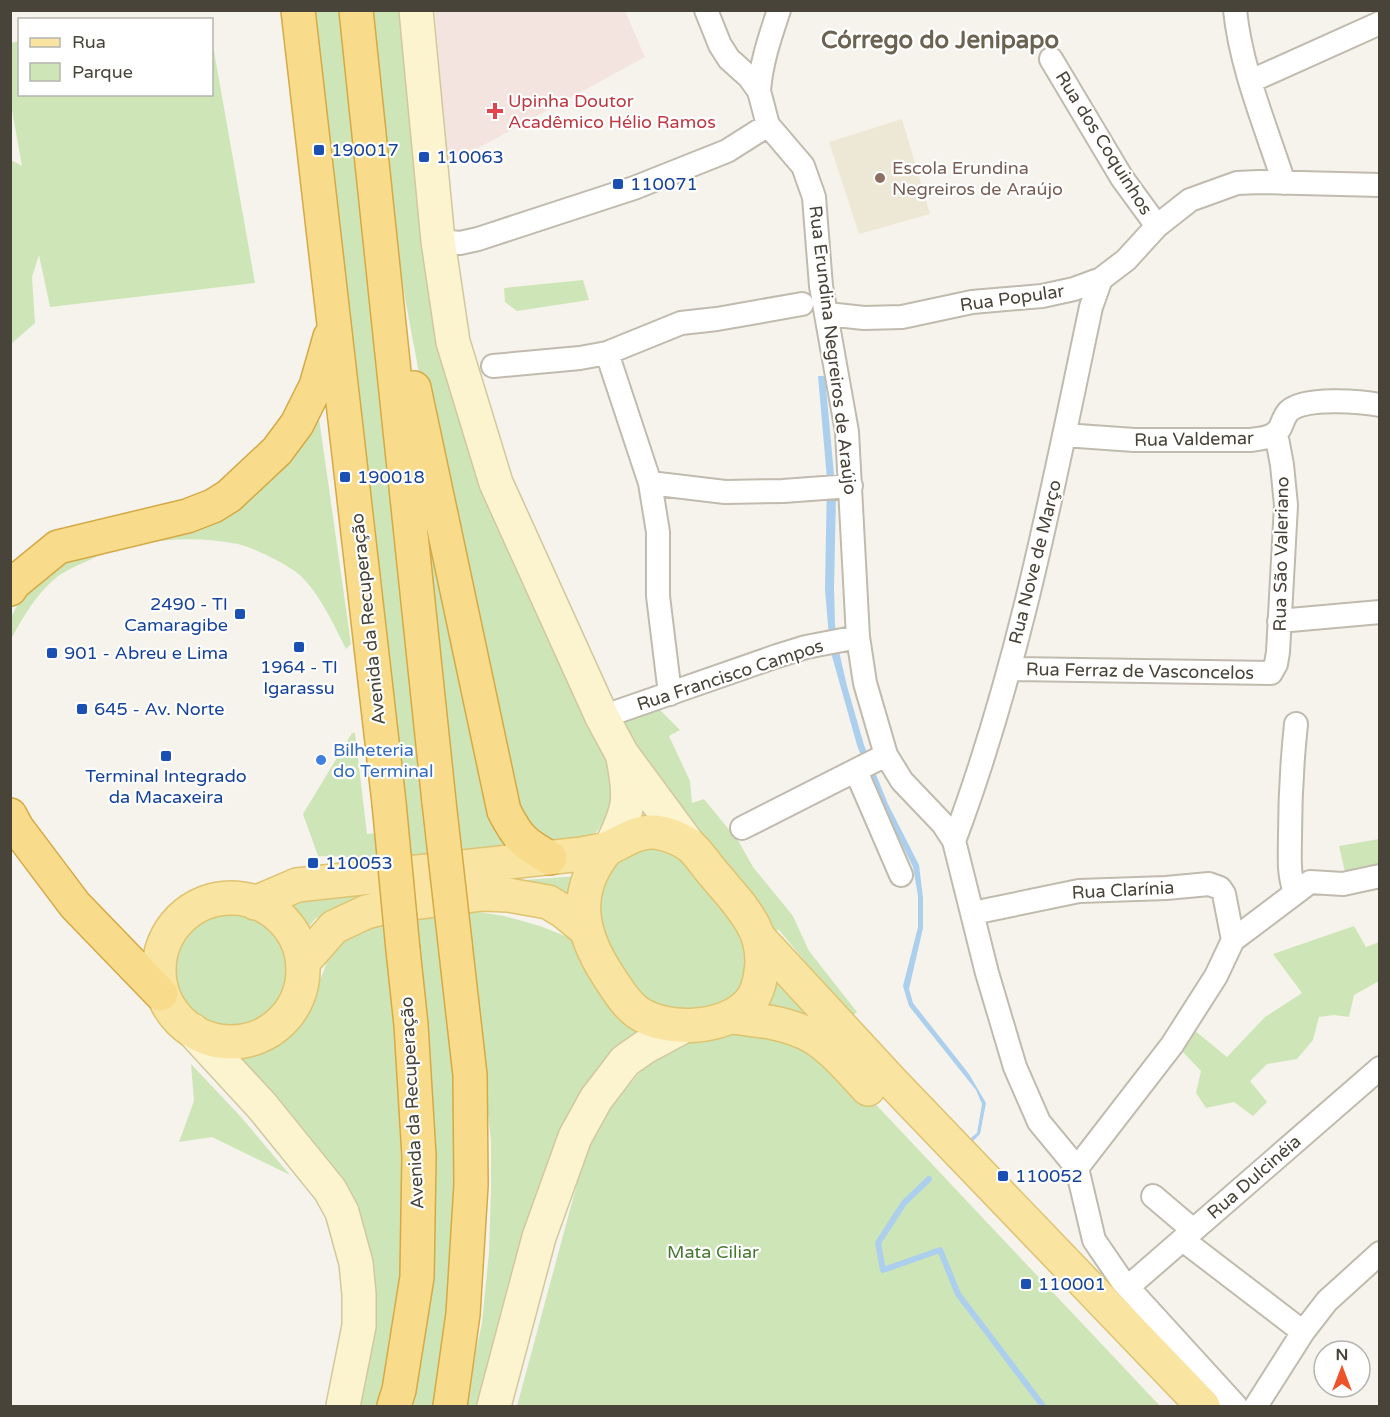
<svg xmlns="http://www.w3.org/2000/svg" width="1390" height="1417" font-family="'Varela Round',sans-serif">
<rect width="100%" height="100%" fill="#f5f3ec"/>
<path fill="#ede8d6" d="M902 119 930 214 859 234 829 142Z"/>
<path fill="#f4e4e0" d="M435 11H625L645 57 447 165Z"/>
<path fill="#cee6b7" d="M311 11H344L403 382 516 849 370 858 318 856 303 814 352 733H355L367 834 398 831Z
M368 11H403L431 267 615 769C618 799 610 814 592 838L551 846 523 824C484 658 440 492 410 325 390 221 381 115 368 11Z
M212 40 255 283 50 307 39 255 32 277 35 323 11 344V160L22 166 11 105V43L19 41 20 94H212Z
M583 280 589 300 517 311 505 302 504 288Z
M316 397 351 644 346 649C334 625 317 588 296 572 282 562 254 548 238 544 187 534 132 540 85 562 76 566 65 571 57 577 37 593 23 617 11 639V617L23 595 51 568 85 549 172 530Z
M656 706 680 730 669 736 690 781 692 803 704 799 739 842 753 867 793 916 809 951 857 1012 851 1017 779 930H765L716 867 718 853 697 844 617 722Z
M1379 839V870L1347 881 1339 846Z
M653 848 676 851 731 914 755 964 732 1009 654 1011 607 962 596 886 603 873 630 853Z
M577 876 568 901 332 910 315 919 307 929 288 901 355 893Z
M165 968a62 62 0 1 1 124 0a62 62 0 1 1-124 0Z
M466 910 504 916 540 926 578 941 643 1033 614 1053 479 1406H464L482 1323 489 1252 491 1189V1141L469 942 454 1053 455 1265 437 1393 433 1406H405L409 1242 383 1406H357L368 1260 210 1043 239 1047 286 1023 310 1001 323 973 333 943 348 929Z
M1354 926 1366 947 1379 942V981L1354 995 1349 1017 1334 1015 1319 1017 1313 1040 1297 1059 1267 1064 1250 1081 1267 1102 1253 1116 1234 1102 1206 1108 1196 1093 1201 1071 1180 1049 1194 1030 1227 1057 1265 1017 1302 993 1273 954Z
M776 970 842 1046 753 1012Z
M699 1031H779L865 1093 1160 1406H517L584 1158 606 1112 653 1057Z
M191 1064 241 1117 290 1175 212 1137 179 1142 194 1101Z"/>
<path fill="#accfed" d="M818 376H825L836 497 834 588 835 624 838 647 847 686 864 745 888 804 919 865 923 898V928L909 989 913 1003 969 1074 986 1103 980 1134 964 1150 961 1146 977 1133 982 1104 976 1090 909 1006 903 986 918 927V896L913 867 869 777 857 745 830 649 825 589 827 479Z"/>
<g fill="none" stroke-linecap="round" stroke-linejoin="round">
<path stroke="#accfed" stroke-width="6" d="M929 1179 904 1203 878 1243 883 1270 940 1250 958 1294 1043 1406"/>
<g stroke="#c0bbae" stroke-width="26">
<path id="minor" d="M706 10 720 45 729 59 749 77 759 91 768 125 803 166 814 197 821 286 847 432 858 637 865 683 886 755 902 781 943 824 954 841 987 973 1015 1067 1039 1122 1077 1168 1094 1240 1122 1281 1236 1406
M1235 10C1241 69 1266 127 1284 183
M1051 59 1122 178 1157 226
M1251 81 1380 23
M759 91C761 63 770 37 779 10
M438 241 460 243 478 239 634 188 727 151 768 125
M827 314 864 318 902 317 972 302 1042 296 1074 289 1101 279 1126 260 1157 226 1190 200 1237 183 1259 182 1380 185
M607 353 650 483 658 532V596L670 694
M493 366 580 358 607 353 681 323 717 319 802 304
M1064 435 1134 440H1251C1262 438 1274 438 1280 428 1283 422 1284 416 1289 411 1305 397 1359 401 1380 405
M650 483 725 492 783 491 851 486
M1279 621 1380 612
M1009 669 1271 673 1276 664 1278 652 1286 505 1282 465 1276 433
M602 717 777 656 806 647 858 637
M856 771 901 875
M742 828 886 755
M954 841C1019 668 1053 487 1091 307L1101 279
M1295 892C1288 874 1290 855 1290 836 1290 799 1292 762 1296 724
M973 913 1079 891 1166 888 1209 884 1220 888 1224 894 1233 940
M1077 1168 1172 1045 1216 976 1233 940 1310 882 1343 884 1380 876
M1153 1196 1193 1230
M1183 1240 1303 1332
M1128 1287 1380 1068
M1256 1406 1303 1332 1327 1301 1380 1253"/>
</g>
<g stroke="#d2c89e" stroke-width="36">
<path id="secondary" d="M416 10 438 241 453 342 496 483 602 717 622 754 689 845
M611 846C630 809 631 798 623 758
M192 1030 262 1106 330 1190 342 1212 356 1263 359 1294V1326L343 1406
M494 1406 539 1237 575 1137 596 1099 625 1061 645 1047 684 1026"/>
</g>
<g stroke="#dec371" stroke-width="36">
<path id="primary" d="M159 970a72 72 0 1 1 144 0a72 72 0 1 1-144 0Z
M255 903 297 885 582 854C590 852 601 851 609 848 624 841 637 831 655 832 666 833 680 839 689 845 698 852 705 864 713 873 727 890 744 907 754 927 760 938 762 950 762 962 761 977 759 993 748 1004 724 1030 665 1032 637 1012 625 1003 617 989 609 977 580 933 571 891 608 848
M759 938 892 1082 1203 1406
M304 961 334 927 366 912 390 906 482 894 508 895 548 902 563 911 585 929
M732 1017C759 1020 789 1023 813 1037 834 1050 851 1071 868 1089"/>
</g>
<g stroke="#d5a945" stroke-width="36">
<path id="trunk" d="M298 10 389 803
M356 10 439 802
M414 388 504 811C518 838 523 843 550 858
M10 589 14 583 58 547 187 516 213 506 229 496 277 451 297 424 316 386 330 337
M10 815 17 828 75 905 161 994
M394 1406 399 1390 417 1277 419 1156 411 1025 403 950
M450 1406 463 1314 471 1185 470 1075 455 943"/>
</g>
<use href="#minor" stroke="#fff" stroke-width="22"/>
<use href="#secondary" stroke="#fcf3cf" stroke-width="33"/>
<use href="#primary" stroke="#f9e5a1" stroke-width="33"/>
<use href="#trunk" stroke="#f8dc8c" stroke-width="33"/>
<g stroke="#d5a945" stroke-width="36" stroke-linecap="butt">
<path id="trunk-bridge" d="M439 802 455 943
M389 803 403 950"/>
</g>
<use href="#trunk-bridge" stroke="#f8dc8c" stroke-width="33"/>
</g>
<path fill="#e0444e" stroke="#fff" stroke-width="2" d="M492 102h6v6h6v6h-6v6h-6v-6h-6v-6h6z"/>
<g fill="#1a4fb4" stroke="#fff" stroke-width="2">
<rect x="313" y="144" width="12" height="12" rx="3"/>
<rect x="418" y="151" width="12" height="12" rx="3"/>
<rect x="612" y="178" width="12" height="12" rx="3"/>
<rect x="339" y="471" width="12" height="12" rx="3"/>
<rect x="234" y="608" width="12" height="12" rx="3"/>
<rect x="293" y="641" width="12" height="12" rx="3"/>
<rect x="46" y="647" width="12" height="12" rx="3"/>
<rect x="76" y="703" width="12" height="12" rx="3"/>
<rect x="160" y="750" width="12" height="12" rx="3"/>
<rect x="307" y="857" width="12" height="12" rx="3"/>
<rect x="997" y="1170" width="12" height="12" rx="3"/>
<rect x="1020" y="1278" width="12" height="12" rx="3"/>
</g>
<circle fill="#8d6e63" stroke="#fff" stroke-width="2" cx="880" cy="178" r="6"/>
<circle fill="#3f7fe0" stroke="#fff" stroke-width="2" cx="321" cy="760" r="6"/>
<g text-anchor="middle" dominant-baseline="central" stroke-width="4.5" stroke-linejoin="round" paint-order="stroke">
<g font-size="18" fill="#be3a42" stroke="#fff" text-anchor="start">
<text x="508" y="101">Upinha Doutor<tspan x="508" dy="21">Acadêmico Hélio Ramos</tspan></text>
</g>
<g font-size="18" fill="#494439" stroke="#fff">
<text transform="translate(1104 143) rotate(58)">Rua dos Coquinhos</text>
<text transform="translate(1012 298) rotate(-8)">Rua Popular</text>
<text transform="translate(833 350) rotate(83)">Rua Erundina Negreiros de Araújo</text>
<text transform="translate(1194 439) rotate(-1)">Rua Valdemar</text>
<text transform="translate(1281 554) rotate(-89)">Rua São Valeriano</text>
<text transform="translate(1035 562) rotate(-76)">Rua Nove de Março</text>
<text transform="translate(368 619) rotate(-96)">Avenida da Recuperação</text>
<text transform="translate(1140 671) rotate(1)">Rua Ferraz de Vasconcelos</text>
<text transform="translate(730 675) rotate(-18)">Rua Francisco Campos</text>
<text transform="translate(1123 890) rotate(-3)">Rua Clarínia</text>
<text transform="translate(412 1103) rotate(-93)">Avenida da Recuperação</text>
<text transform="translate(1254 1177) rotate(-41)">Rua Dulcinéia</text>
</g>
<g font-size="18" fill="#164399" stroke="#fff" text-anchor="start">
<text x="331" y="150">190017</text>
<text x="436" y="157">110063</text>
<text x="630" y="184">110071</text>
<text x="357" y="477">190018</text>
<text x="228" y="604" text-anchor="end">2490 - TI<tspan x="228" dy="21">Camaragibe</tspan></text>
<text x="64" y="653">901 - Abreu e Lima</text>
<text x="299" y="667" text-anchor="middle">1964 - TI<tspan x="299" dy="21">Igarassu</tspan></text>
<text x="94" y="709">645 - Av. Norte</text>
<text x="166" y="776" text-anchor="middle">Terminal Integrado<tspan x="166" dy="21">da Macaxeira</tspan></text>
<text x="325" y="863">110053</text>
<text x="1015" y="1176">110052</text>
<text x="1038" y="1284">110001</text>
</g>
<g font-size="18" fill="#785e54" stroke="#fff" text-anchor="start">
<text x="892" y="168">Escola Erundina<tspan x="892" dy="21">Negreiros de Araújo</tspan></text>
</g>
<g font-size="18" fill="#366cbe" stroke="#fff" text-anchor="start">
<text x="333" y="750">Bilheteria<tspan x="333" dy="21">do Terminal</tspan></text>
</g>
<g font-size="18" fill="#46782f" stroke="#fff">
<text x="713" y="1252">Mata Ciliar</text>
</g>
<g font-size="24" font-weight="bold" fill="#6b6251" stroke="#fff">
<text x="940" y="40">Córrego do Jenipapo</text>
</g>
</g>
<rect width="1390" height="1417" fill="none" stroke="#494439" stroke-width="24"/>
<rect x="18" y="18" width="195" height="78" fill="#ffffff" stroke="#b6b4b0" stroke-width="1.5"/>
<rect x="30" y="38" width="30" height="9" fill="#f9e5a1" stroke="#b6b4b0" stroke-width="1.5"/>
<text x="72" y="48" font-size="18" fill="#494439">Rua</text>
<rect x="30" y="63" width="30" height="18" fill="#cee6b7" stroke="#b6b4b0" stroke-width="1.5"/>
<text x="72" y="78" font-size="18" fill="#494439">Parque</text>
<g transform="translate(1342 1369)"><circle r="28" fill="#ffffff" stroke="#b6b4b0" stroke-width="1.5"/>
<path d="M0-4.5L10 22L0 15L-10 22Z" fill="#ed532a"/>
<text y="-9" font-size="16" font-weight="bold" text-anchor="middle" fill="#494439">N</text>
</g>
</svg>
